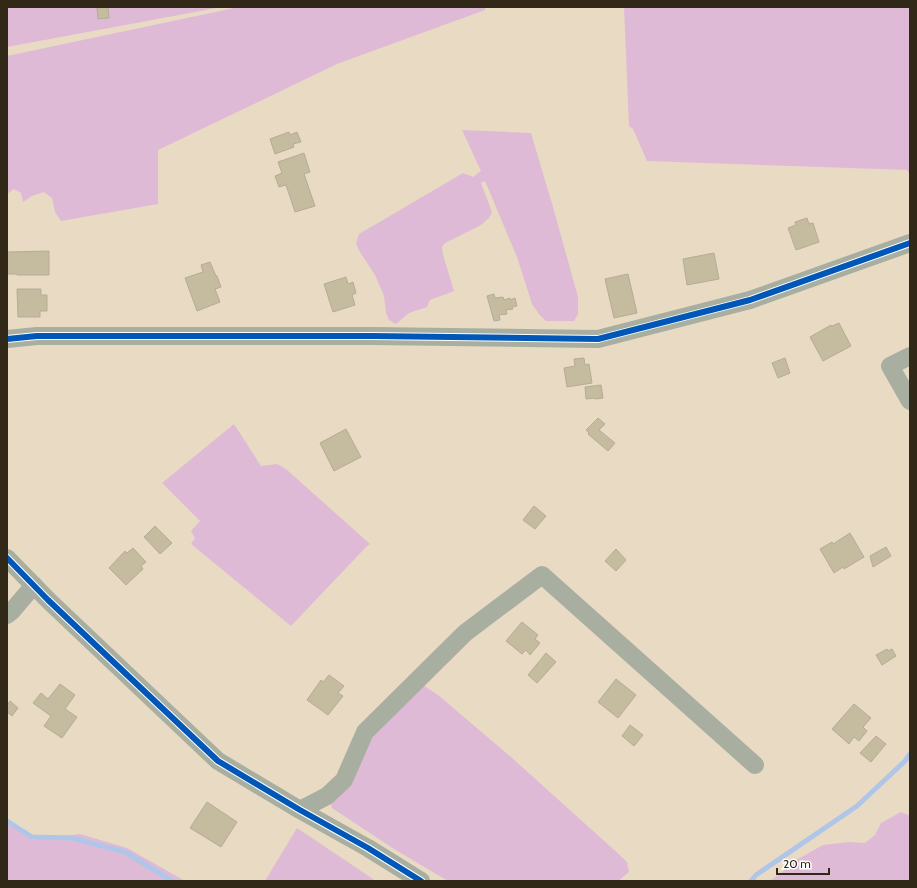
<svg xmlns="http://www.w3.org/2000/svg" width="917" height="888" font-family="Cabin,sans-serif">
<rect width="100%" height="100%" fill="#e9dac3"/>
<path fill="#dfbad6" d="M7 7H222L7 47Z
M239 7H485V10L337 64 158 150V204L61 221 55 212 52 198 44 192 32 196 23 202 21 193 14 189 7 194V56Z
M624 7H910V175L907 170 647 161 633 129 629 126Z
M462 130 531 133 553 207 578 297V314L574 321H546L539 314 532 304 517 257 485 181 481 183 492 212 489 218 481 225 445 243 442 247 443 255 454 291 430 300 427 307 409 313 396 324 389 320 386 313 384 296 375 275 360 252 356 244 359 234 463 173 473 177 481 171Z
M234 424 261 466 277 464 286 469 370 544 367 546 291 626 191 544 195 538 191 531 200 521 162 483Z
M420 683 438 695 511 757 612 848 627 862 629 872 618 881H448L394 849 332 808 331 803 369 739Z
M901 812 910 816V881H769L780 874 796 860 823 845 849 842 865 843 875 835 881 823Z
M7 818 33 840 80 834 127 848 185 881H7Z
M297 828 376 881H265Z"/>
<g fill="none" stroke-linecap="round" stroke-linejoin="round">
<path stroke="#b0c6e9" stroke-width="5" d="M7 821 32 837 72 838 125 852 172 881
M751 881 756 875 857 806 905 761 910 754"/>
</g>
<path fill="#c5bb9e" stroke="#b4ac99" d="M108 7 109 18 98 19 97 8Z
M289 132 290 135 297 132 301 142 293 144 294 147 275 154 270 139Z
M304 153 310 172 304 174 315 206 295 212 286 185 279 187 275 176 282 173 278 162Z
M807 218 809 224 813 223 819 242 796 250 788 228 796 225 795 222Z
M49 251V275H17V274H7V252Z
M714 253 719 279 687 285 683 259Z
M210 262 216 276H217L221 287 215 289 220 302 197 311 185 278 203 272 201 265Z
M628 274 637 313 614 318 605 279Z
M346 277 348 284 353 282 356 293 352 295 355 305 333 312 324 284Z
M17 289H41V295H47V311H40V317H18Z
M494 294 495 298 503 297 504 300 510 298V300L515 298 517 306 512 307 513 309 506 310 507 314 499 315 500 320 494 321 487 296Z
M839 323 851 346 823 361 810 337 831 325 832 326Z
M584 358 585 365 589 364 592 383 567 387 564 368 575 366 574 359Z
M785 358 790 373 778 378 772 363Z
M601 385 603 398 595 399V398L586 399 585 387Z
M598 418 605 424 599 430 615 443 608 451 588 434 589 433 586 430Z
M346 429 361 457 334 471 320 443Z
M534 506 546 516 535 529 523 520Z
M155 526 172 543 160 554 144 537Z
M850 533 864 557 844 569 843 567 834 573 820 549 832 542 833 544Z
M886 547 891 556 873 567 870 556Z
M133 548 146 562 141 566 143 569 126 585 109 568 125 551 127 553Z
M616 549 626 560 616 571 605 561Z
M522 622 538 635 535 639 540 643 530 655 526 650 522 654 506 641Z
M887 649 888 651 892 649 896 656 882 665 876 655Z
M546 653 556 662 537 683 528 675Z
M329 675 344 686 338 693 343 696 328 715 307 700 321 680 323 682Z
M616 679 636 695 618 718 598 702Z
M60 684 75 695 65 709 77 717 62 738 44 726 51 716 33 703 41 693 48 699Z
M10 701 18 708 12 716 7 712V705Z
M854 704 871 718 863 727 867 731 859 741 854 737 849 744 832 729Z
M630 725 643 735 634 746 622 736Z
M876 736 886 744 871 762 860 753Z
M207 802 237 822 221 847 190 828Z"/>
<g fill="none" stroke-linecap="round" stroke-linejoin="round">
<path stroke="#a8aea0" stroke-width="18" d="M7 339 37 336H372L598 339 750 300 910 243
M910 356 890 366 910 401
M7 558 48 600 218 761 300 810 368 848 421 881
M7 615 12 611 34 585
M300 810 327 796 344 780 365 732 465 633 542 575 755 765"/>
<g stroke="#fff" stroke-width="8">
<path id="cycleway" d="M7 339 37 336H372L598 339 750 300 910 243
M7 558 48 600 218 761 300 810 368 848 421 881"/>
</g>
<use href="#cycleway" stroke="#0057b8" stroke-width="6"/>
</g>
<rect width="917" height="888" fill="none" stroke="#322818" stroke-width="16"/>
<path d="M777 868v6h52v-6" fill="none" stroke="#322818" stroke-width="2"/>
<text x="783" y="868" font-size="12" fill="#322818" stroke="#ffffff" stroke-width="3" paint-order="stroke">20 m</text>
</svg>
